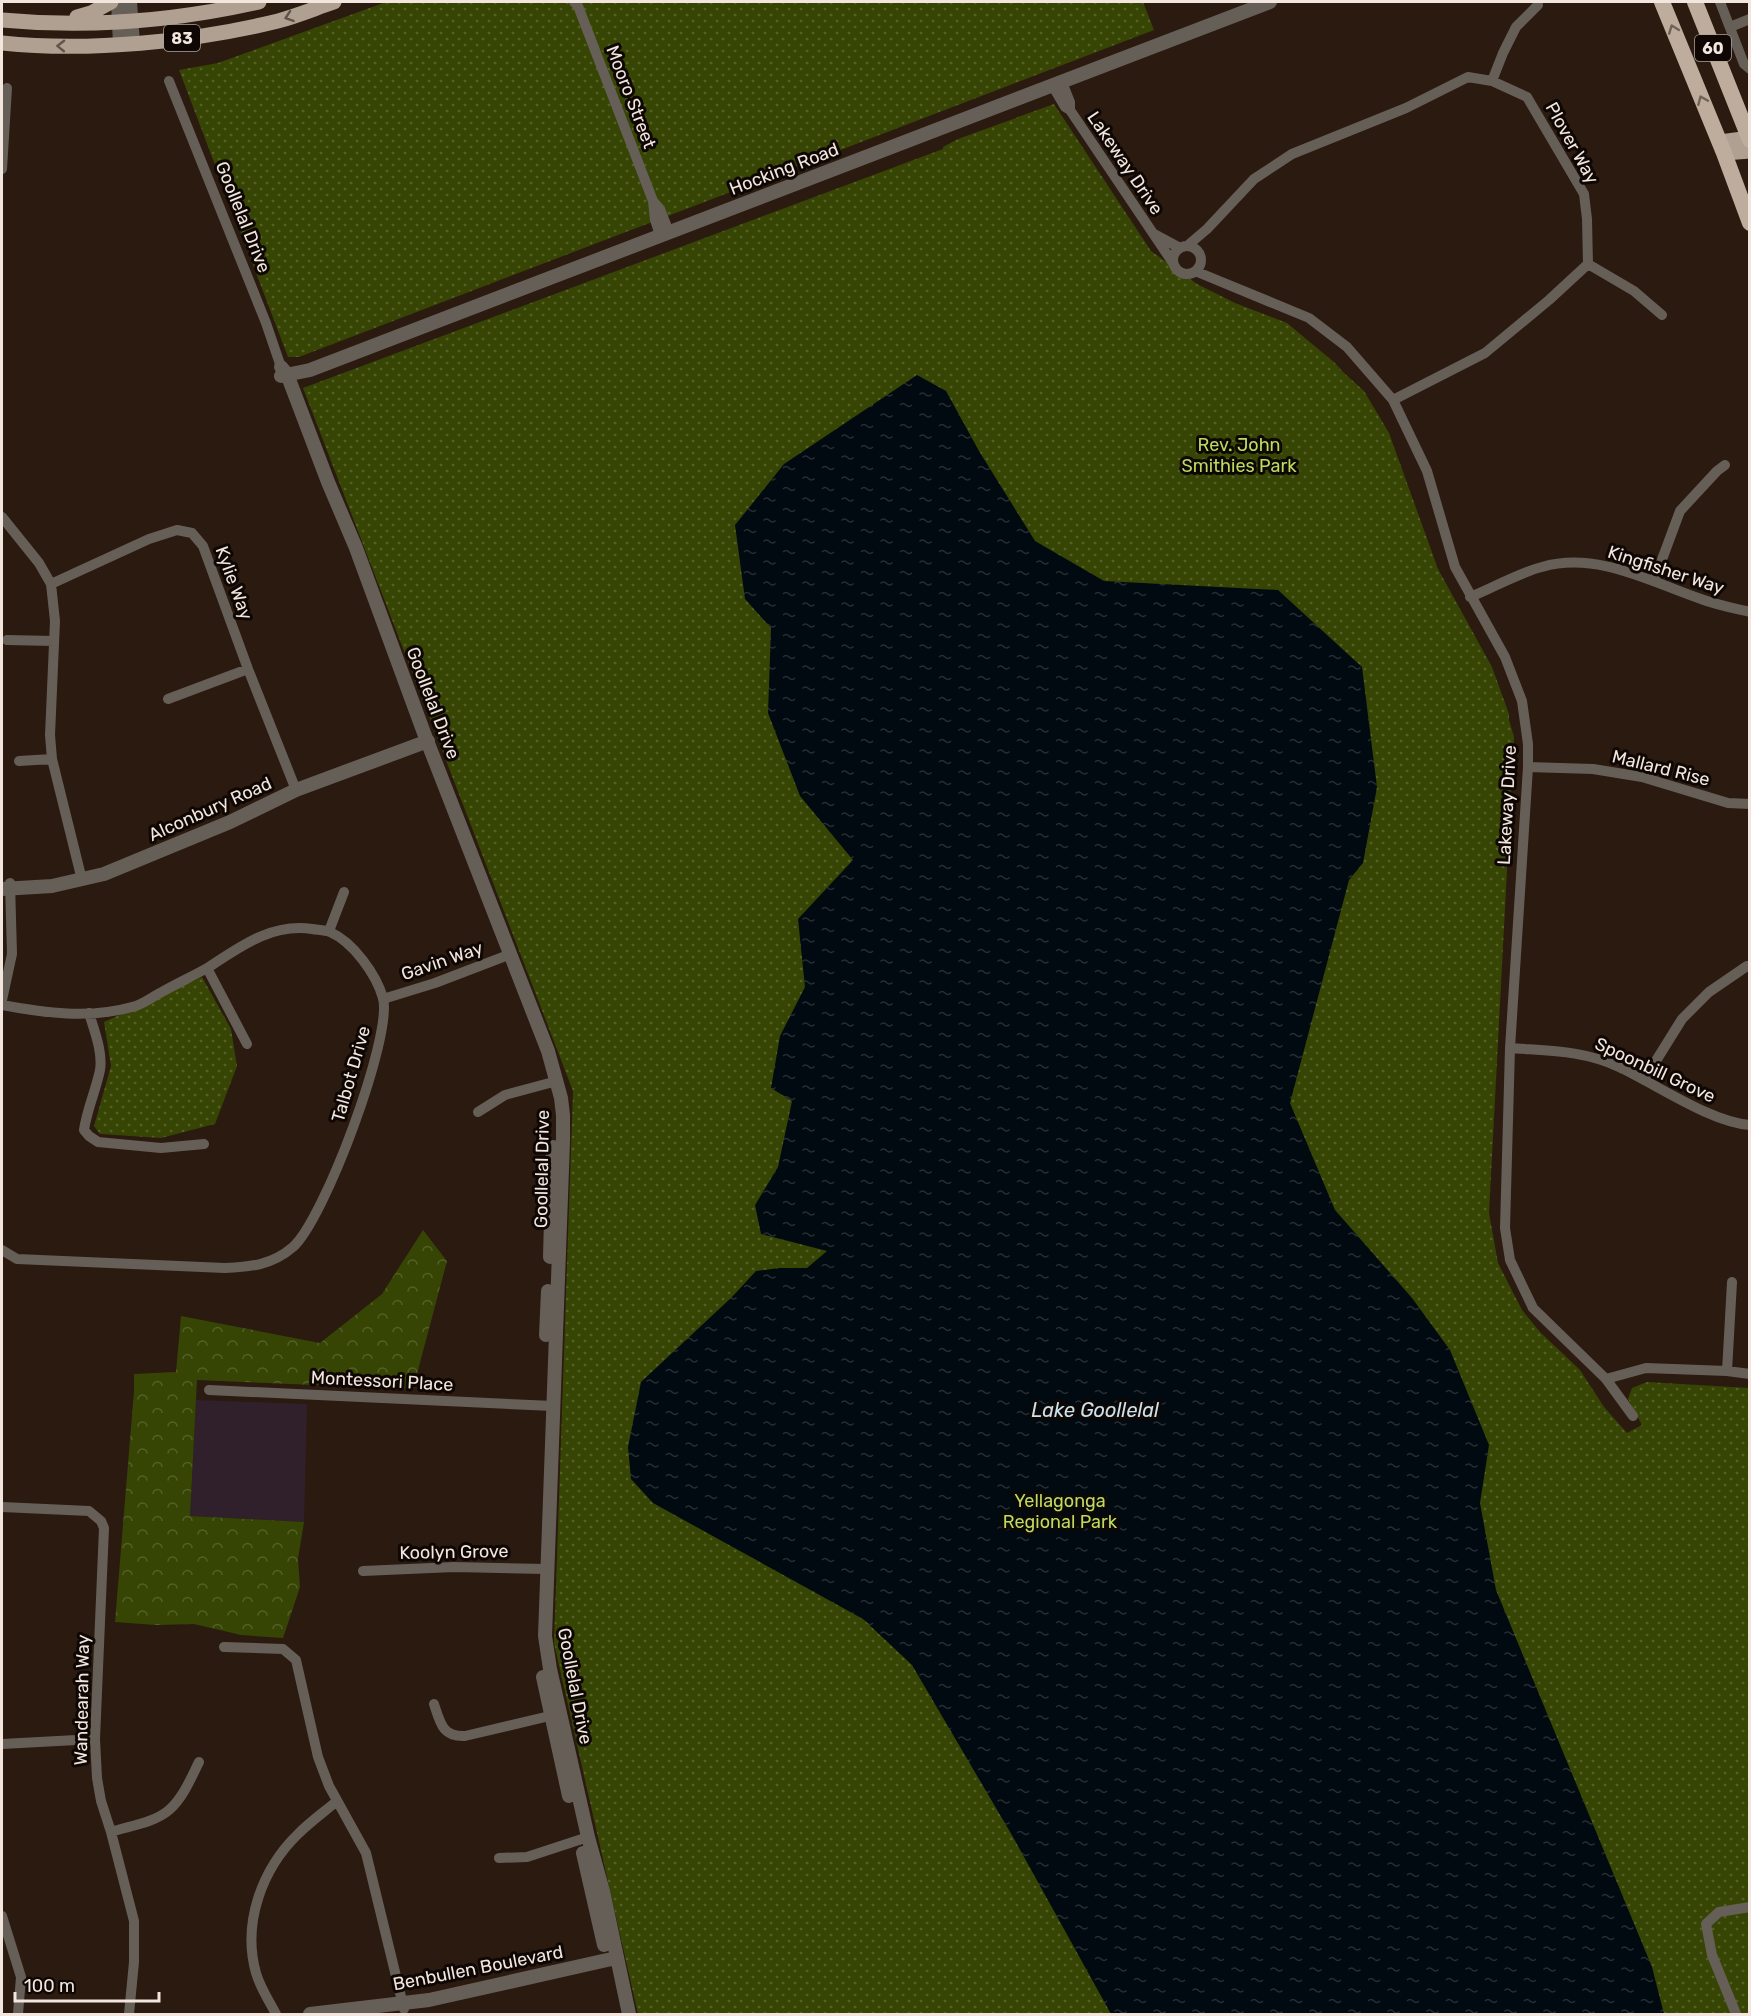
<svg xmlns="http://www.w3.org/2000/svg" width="1751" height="2016" font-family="Rubik,sans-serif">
<defs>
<pattern id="forest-crowns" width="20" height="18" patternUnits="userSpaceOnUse" patternTransform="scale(1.5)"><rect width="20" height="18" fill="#364503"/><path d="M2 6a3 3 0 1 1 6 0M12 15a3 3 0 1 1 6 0" fill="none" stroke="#546027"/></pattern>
<pattern id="park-dots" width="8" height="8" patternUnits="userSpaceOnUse" patternTransform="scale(1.5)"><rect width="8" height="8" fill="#364503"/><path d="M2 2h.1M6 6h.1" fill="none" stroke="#546027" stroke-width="1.8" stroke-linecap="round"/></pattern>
<pattern id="water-ripples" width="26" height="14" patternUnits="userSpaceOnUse" patternTransform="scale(1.5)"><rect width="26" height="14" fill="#010a11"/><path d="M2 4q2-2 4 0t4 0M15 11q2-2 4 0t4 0" fill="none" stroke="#262e33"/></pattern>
</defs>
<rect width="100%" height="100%" fill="#2b1a10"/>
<path fill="#2f202b" d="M196 1400 307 1404 304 1522 190 1516Z"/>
<path fill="url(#forest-crowns)" d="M423 1230 447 1261 413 1389 197 1380 190 1516 304 1522 298 1559 300 1587 283 1638 241 1635 194 1624 156 1625 115 1622 134 1391V1374L176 1372 181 1316 320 1343 382 1294Z"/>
<path fill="url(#park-dots)" d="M386 2H1143L1154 30 299 357H288L179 70 218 63Z
M1054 104 1151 251 1197 284 1235 303 1287 323 1335 363 1343 372 1364 391 1389 433 1438 569 1492 667 1509 714V720L1514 737 1489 1213 1498 1263 1522 1310 1540 1332 1580 1370 1604 1407 1627 1433 1642 1425 1628 1399 1632 1388 1647 1382 1749 1388V2014H638L554 1643 573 1091 303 388 943 149V147L958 139Z
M202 977 231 1029 237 1066 215 1124 161 1138 100 1134 94 1126 111 1066 104 1022Z"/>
<path fill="url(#water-ripples)" d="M917 375 946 391 979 451 1035 541 1104 581 1278 590 1362 667 1377 787 1363 863 1349 880 1290 1103 1335 1210 1412 1298 1450 1350 1489 1445 1480 1503 1496 1590 1652 1967 1664 2014H1111L1013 1837 912 1665 863 1619 653 1503 631 1479 628 1447 641 1382 732 1297 756 1271 780 1268H807L827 1251 761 1234 755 1205 778 1167 792 1101 771 1088 780 1036 805 987 798 919 853 860 800 796 768 713 771 628 745 599 735 525 784 464Z"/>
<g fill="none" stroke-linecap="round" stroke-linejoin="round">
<path stroke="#665f58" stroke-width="10" d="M574 2 578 6 653 201 655 220 660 235
M1720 2 1744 64 1750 69
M1730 27 1750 19
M169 81 266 323 281 367
M1492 81 1503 53 1516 27 1538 5
M1062 82 1070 102V110
M1052 85 1065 107 1070 110 1173 263
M2 169 7 88
M653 201 660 209 669 232
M1154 234 1180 248
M1187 246 1207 229 1254 179 1292 154 1406 108 1468 77 1492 81 1527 97 1584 194 1587 219 1588 264 1549 300 1485 353 1393 400
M1173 260a14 14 0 1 1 28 0a14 14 0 1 1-28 0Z
M1588 264 1634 291 1662 315
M1195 271 1309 318 1347 347 1393 400 1427 471 1455 567 1505 657 1522 701 1528 744V767L1510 1048 1505 1228 1510 1260 1533 1308 1606 1379 1633 1416
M2 517 39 563 51 584 55 621 50 735 52 759 82 880
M1654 581 1680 511 1717 471 1725 465
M51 584 149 539 177 530 192 533 203 546 248 669 296 790
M1470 597C1493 588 1518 573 1542 567 1597 551 1651 582 1701 599 1717 605 1733 608 1750 612
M7 640 54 641
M168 699 248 669
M19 761 52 759
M1528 767 1593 769 1642 777 1728 803 1750 804
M329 931 344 892
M207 968 247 1044
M383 999 435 983 511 954
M2 1000 12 954 10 883
M2 1005C45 1013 89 1019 132 1007 142 1005 152 997 160 993 176 984 193 976 209 967 241 946 272 923 312 929 318 930 325 930 330 932 353 942 376 974 383 998 393 1036 324 1220 293 1247 272 1265 251 1267 225 1268L17 1259 2 1250
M89 1013C94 1030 103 1052 100 1070 96 1090 87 1109 84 1130L89 1136 98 1142 161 1148 204 1144
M1510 1048C1548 1051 1583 1050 1619 1067 1656 1084 1710 1122 1750 1125
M1644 1080 1682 1019 1709 992 1747 966
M478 1112 505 1095 557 1081
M1727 1371 1732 1282
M1606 1379 1646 1368 1727 1371 1750 1374
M209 1390 553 1406
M2 1507 89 1511 101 1521 104 1528 95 1739 97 1778 101 1801 111 1832 134 1921V1962L129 2014
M363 1571 454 1567 546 1569
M224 1647 283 1649 296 1660 318 1757 329 1786 366 1853 404 2009
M434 1704C440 1722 442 1737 465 1736L558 1714
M2 1744 95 1739
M111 1832C129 1826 154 1823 169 1810 183 1798 191 1778 199 1762
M499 1858 527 1857 588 1837
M2 1916 21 1977 18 2014
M276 2014C269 2001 260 1987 256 1973 242 1923 262 1869 298 1834 310 1822 324 1812 337 1801
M1736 2014 1712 1955 1706 1924 1719 1912 1750 1907"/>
<path stroke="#665f58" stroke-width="14" d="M118 2 120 44
M130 2 133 43
M281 367 287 374 328 482 356 548 424 733 548 1051 561 1098 563 1115V1142L545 1636 550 1669 588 1837 603 1891 629 2014
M281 376 310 370 1270 2
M2 889 52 886 104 874 230 822 296 790 428 741
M550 1257 553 1147
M546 1335 548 1291
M543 1677 569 1796
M583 1853 604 1945
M310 2014 429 2000 616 1958"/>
<path stroke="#b0a092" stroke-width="15" d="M77 17 91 13 111 2
M2 20C87 28 175 21 259 2
M2 43C89 52 192 42 278 21 297 16 316 8 334 2
M1720 142 1750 138
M1724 153 1750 151"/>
<path stroke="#bead9d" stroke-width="16" d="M1662 2 1724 153 1750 223
M1695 2 1750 140"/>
</g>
<defs><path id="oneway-chevron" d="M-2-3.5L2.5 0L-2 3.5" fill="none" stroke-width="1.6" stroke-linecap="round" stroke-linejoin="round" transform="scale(1.5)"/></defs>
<g stroke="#5f544b">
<use href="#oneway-chevron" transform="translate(289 17) rotate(161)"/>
<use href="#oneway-chevron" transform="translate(61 46) rotate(-179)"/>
</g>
<g stroke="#6f6258">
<use href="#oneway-chevron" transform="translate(1673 29) rotate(-111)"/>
<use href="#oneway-chevron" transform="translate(1702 100) rotate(-113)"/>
</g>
<g text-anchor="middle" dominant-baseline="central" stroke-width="6" stroke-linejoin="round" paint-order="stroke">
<g fill="#0e0704" stroke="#aea39d" stroke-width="1.5">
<rect x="164" y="25" width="36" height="26" rx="4.5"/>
<rect x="1695" y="35" width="36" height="26" rx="4.5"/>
</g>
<g font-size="16" font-weight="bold" fill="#f2e6df">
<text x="182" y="38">83</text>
<text x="1713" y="48">60</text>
</g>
<g font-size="18" fill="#f2e6df" stroke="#0e0704">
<text transform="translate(631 97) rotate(69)">Mooro Street</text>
<text transform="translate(1572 143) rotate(61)">Plover Way</text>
<text transform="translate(1125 163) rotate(56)">Lakeway Drive</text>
<text transform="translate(784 169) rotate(-21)">Hocking Road</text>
<text transform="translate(243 217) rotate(68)">Goollelal Drive</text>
<text transform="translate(1666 570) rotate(18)">Kingfisher Way</text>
<text transform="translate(234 583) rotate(70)">Kylie Way</text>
<text transform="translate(433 703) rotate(69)">Goollelal Drive</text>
<text transform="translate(1661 768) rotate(14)">Mallard Rise</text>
<text transform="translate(1507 805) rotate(-87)">Lakeway Drive</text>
<text transform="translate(210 809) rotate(-24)">Alconbury Road</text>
<text transform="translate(442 961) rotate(-19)">Gavin Way</text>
<text transform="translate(1655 1070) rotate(25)">Spoonbill Grove</text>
<text transform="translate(351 1074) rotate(-74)">Talbot Drive</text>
<text transform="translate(542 1169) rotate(-89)">Goollelal Drive</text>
<text transform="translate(382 1381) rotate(3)">Montessori Place</text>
<text transform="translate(454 1552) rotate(-1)">Koolyn Grove</text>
<text transform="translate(575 1686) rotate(79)">Goollelal Drive</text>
<text transform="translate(82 1700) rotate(-89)">Wandearah Way</text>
<text transform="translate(478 1968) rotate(-11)">Benbullen Boulevard</text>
</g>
<g font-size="18" fill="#badc60" stroke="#0e0704">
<text x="1239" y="445">Rev. John<tspan x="1239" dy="21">Smithies Park</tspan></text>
<text x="1060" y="1501">Yellagonga<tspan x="1060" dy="21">Regional Park</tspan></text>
</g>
<g font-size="20" font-style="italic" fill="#cae1ee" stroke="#0e0704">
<text x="1095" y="1410">Lake Goollelal</text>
</g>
</g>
<rect width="1751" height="2016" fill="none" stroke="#f2e6df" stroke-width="6"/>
<path d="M15 1992v9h144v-9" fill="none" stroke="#f2e6df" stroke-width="3"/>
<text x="24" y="1992" font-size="18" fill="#f2e6df" stroke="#0e0704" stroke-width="4.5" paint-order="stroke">100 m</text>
</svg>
